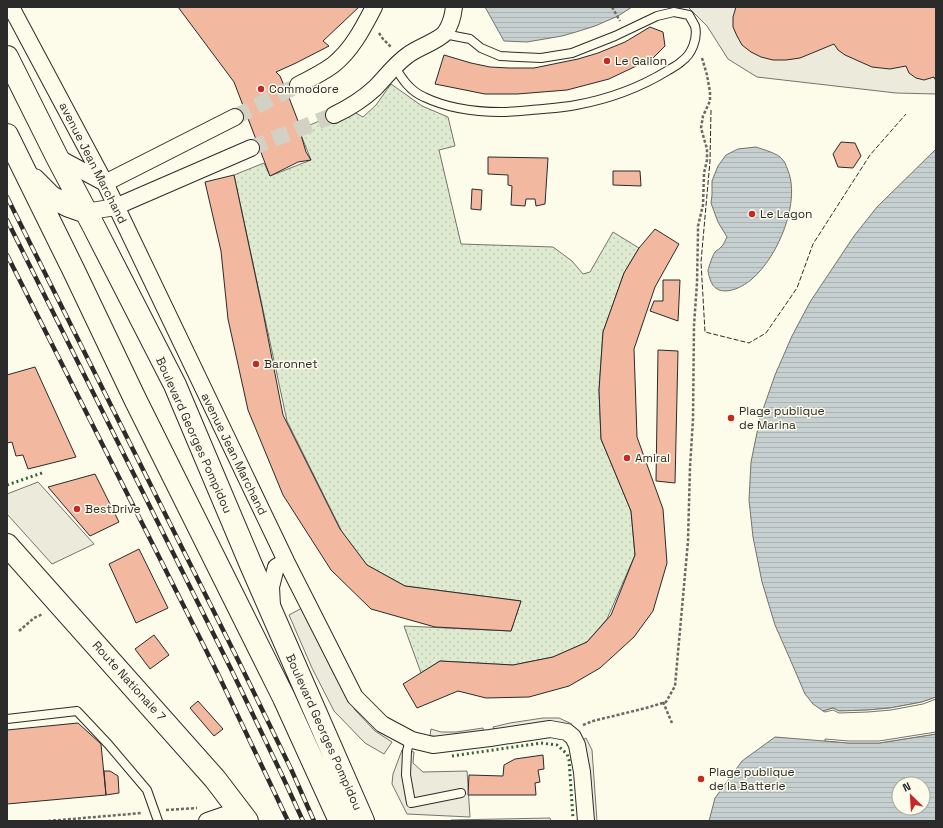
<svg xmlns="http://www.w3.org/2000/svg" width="943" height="828" font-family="'Space Grotesk',sans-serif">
<defs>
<pattern id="park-dots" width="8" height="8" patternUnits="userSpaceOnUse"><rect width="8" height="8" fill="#deebd1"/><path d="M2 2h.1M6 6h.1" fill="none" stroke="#bfcab4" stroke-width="1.8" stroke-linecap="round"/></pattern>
<pattern id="water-rules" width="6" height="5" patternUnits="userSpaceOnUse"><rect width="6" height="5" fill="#c7d0d0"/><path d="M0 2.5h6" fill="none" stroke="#abb3b3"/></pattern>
</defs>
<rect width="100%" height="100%" fill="#fdfbea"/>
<path fill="url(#park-dots)" stroke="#74746e" d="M391 84 422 106 448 117 455 146 439 150 461 244 553 247 572 261 583 274 590 272 613 232 639 248 624 273 603 332 599 390 601 439 631 511 635 555 607 619 587 642 553 657 513 665 440 661 421 673 404 626 511 631 521 601 405 586 367 565 343 534 287 421 234 175 264 163 270 176 311 160 301 135 300 129 334 115 348 109 363 117 376 105Z"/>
<path fill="#eceadb" stroke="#74746e" d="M688 7H936V94L896 93 757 77 728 59 707 26Z
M38 482 94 544 52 564 7 514V494Z
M302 608 334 674 355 710 375 731 392 742 384 754 365 743 334 711 312 668 289 615Z
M543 718H559L572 724 568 731 495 732 493 727 510 723Z
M483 728 484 734 441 737 430 736 431 729 441 732H456Z
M586 738 592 750 597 821H591L579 742Z
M402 750 414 752 413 763 423 772 467 771 470 817 407 814 392 784 393 774Z
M550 818 551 821H451V820Z"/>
<path fill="url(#water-rules)" stroke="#74746e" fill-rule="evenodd" d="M485 7H632L618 16 595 26 576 32 562 36 527 42 504 41Z
M756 147C764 150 778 153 783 160 785 162 786 166 787 168 802 200 778 257 752 279 741 289 716 300 710 279 709 276 708 273 708 270 709 267 713 253 716 251 717 250 720 249 721 247 724 245 725 240 727 237L718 222 711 203 712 195V181L718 166 726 155 738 149Z
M936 149V697L922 702 890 708 868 710 839 711 833 708 823 711 813 704 805 694 790 659 775 625 762 582 753 537 749 500 751 462 760 418 775 375 792 336 810 302 854 236 877 207Z
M936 734V821H709L715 798 742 761 775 737 849 743H879ZM899 784H923V808H899Z"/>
<path fill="#fdfbea" stroke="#74746e" d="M936 697V699L923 704 891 710 868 712 839 713 833 710 825 712 823 711 833 708 839 711 868 710 890 708 922 702Z
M936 732V734L879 743H849L825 741V739L849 741H879Z"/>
<path fill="#f2b8a0" stroke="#2b2b2b" d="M178 7H359L323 41 329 46 296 63 276 72 280 76 288 95 298 121 301 135 306 152 311 160 298 162 270 176 234 82Z
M736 7H936V81L934 77 924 80 916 78 909 73 906 66 890 69 872 67 845 55 838 50 834 44 800 58 786 60H773L761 57 751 52 742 45 737 36 733 27V17Z
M650 27 663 32 665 46 653 58 609 79 567 90 517 94H485L435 84 444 55 471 63 490 67 509 68H534L578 59 598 53 625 42Z
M841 142 855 143 861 156 853 168 838 167 833 154Z
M488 157 548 158 545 204 536 206 535 199H526L525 206 511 205 512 186 508 185V175L488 174Z
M613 171H640L641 186 613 185Z
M234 175 262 307 283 415 340 529 367 565 405 586 521 601 511 631 435 627 371 609 331 570 283 495 248 410 228 319 221 251 205 182Z
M472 189 482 190 481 210 471 209Z
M655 229 679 244 655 287 634 349 637 437 663 509 667 563 653 611 634 637 600 668 569 686 529 697 486 698 458 691 417 708 403 684 440 661 513 665 553 657 587 642 611 615 635 555 631 511 601 439 599 390 603 332 624 273 639 248Z
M663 280H680L678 321 650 311 654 301H663Z
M658 350 678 351 675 483 656 481Z
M35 367 76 457 28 469 23 455 16 456 12 442 7 443V375Z
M95 474 119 522 90 536 48 487Z
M139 549 168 608 136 623 109 564Z
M154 635 169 655 150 669 135 649Z
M198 701 223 729 214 736 190 708Z
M78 723 101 744 106 795 7 804V730Z
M543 755 544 769 538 770 540 782 535 783 536 795H468L469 775 503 776 504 765 515 759Z
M104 771H110L118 776 119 793 106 795Z"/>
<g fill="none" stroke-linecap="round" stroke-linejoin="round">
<path stroke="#d3d1c4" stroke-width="16" stroke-dasharray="16 8" stroke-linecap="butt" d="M235 117 298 85
M251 148 334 115"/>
<g stroke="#2b2b2b" stroke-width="10">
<path id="lane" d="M395 67C402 79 410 91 424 97 447 108 475 112 501 112 515 112 529 110 543 109 554 108 566 107 576 105 609 99 639 88 667 71 672 68 678 65 682 61 692 54 698 38 695 26 693 22 691 19 689 15L674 12 657 16 615 36 572 53 541 58 500 56 481 48 470 39 444 34
M7 719 77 711 108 744 147 790 158 821
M410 739 407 751 406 775 411 803 461 793"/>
</g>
<g stroke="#2b2b2b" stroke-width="18">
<path id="street" d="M11 7 105 183 286 561 355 697 382 724 412 740 433 745 490 738 550 729 567 732 573 737 577 745 582 772 586 821
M298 85C310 79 322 73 333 65 352 50 363 28 374 7
M334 115C349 108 363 99 375 88 386 77 395 64 408 55 417 48 438 41 445 33 450 26 453 16 454 7
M57 157 105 183
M105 183 235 117
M86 212 115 207 251 148
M272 606 271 587 276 567 286 561
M207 821 239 810"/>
</g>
<g stroke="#2b2b2b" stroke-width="24">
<path id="primary" d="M7 57 57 157 93 225 175 385 251 565 363 821
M7 135 74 271 136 401 284 698 340 821
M34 180 51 197 69 206 86 212
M7 545 215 779 247 821"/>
</g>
<path stroke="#6a6964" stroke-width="2.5" stroke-dasharray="3 2" stroke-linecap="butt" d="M612 7 620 21
M379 33 383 39 391 47
M19 631 34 618 43 614
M663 702 672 723
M583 725 593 721 646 708 666 702 675 686 688 541 690 467 693 419 694 325 697 283 698 233V226L703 205 704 173 707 160V149L701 128 703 116 710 101V92L707 75 702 58
M166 810 197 808
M48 821 142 813"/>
<use href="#lane" stroke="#fdfbea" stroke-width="8"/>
<use href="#street" stroke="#fdfbea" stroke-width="16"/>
<use href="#primary" stroke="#fdfbea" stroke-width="22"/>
<g stroke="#2b2b2b" stroke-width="4.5">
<path id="rail" d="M7 197 240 664 291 769 314 821
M7 220 231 669 281 773 303 821
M7 255 217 672 269 781 288 821"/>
</g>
<use href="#rail" stroke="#fdfbea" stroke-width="3" stroke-dasharray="9" stroke-linecap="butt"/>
<path stroke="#34623c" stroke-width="3" stroke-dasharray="2 3" stroke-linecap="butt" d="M7 485 42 473
M452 756 541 743 557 745 567 754 569 760 573 819"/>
<path stroke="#2b2b2b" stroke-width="1" stroke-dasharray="5 2" stroke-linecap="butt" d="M711 110 710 161 701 262 705 332 749 343 766 333 797 288 813 244 870 155 906 114"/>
</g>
<g fill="#c62828" stroke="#fdfbea" stroke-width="1.5">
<circle cx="607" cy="61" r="4"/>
<circle cx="261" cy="89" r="4"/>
<circle cx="752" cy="214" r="4"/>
<circle cx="256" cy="364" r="4"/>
<circle cx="731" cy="418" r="4"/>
<circle cx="627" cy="458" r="4"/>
<circle cx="77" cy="509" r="4"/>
<circle cx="701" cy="779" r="4"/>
</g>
<g text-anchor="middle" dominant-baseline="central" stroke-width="3" stroke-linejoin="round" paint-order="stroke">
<g font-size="12" fill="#2b2b2b" stroke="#fdfbea" text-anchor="start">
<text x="615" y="61">Le Galion</text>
<text x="269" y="89">Commodore</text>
<text x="760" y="214">Le Lagon</text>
<text x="264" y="364">Baronnet</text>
<text x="739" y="411">Plage publique<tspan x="739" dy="14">de Marina</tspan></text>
<text x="635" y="458">Amiral</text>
<text x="85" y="509">BestDrive</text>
<text x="709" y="772">Plage publique<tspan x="709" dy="14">de la Batterie</tspan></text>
</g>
<g font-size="12" fill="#2b2b2b" stroke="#fdfbea">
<text transform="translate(93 163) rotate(63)">avenue Jean Marchand</text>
<text transform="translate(194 435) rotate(66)">Boulevard Georges Pompidou</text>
<text transform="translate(234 454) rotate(64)">avenue Jean Marchand</text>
<text transform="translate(129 681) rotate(48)">Route Nationale 7</text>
<text transform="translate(324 732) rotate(66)">Boulevard Georges Pompidou</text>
</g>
</g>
<rect width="943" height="828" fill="none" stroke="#2b2b2b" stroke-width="16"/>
<g transform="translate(911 796) rotate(335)"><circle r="19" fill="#fdfbea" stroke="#a9a89e"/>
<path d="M0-3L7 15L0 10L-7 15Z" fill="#c62828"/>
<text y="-6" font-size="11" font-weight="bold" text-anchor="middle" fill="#2b2b2b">N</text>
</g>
</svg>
